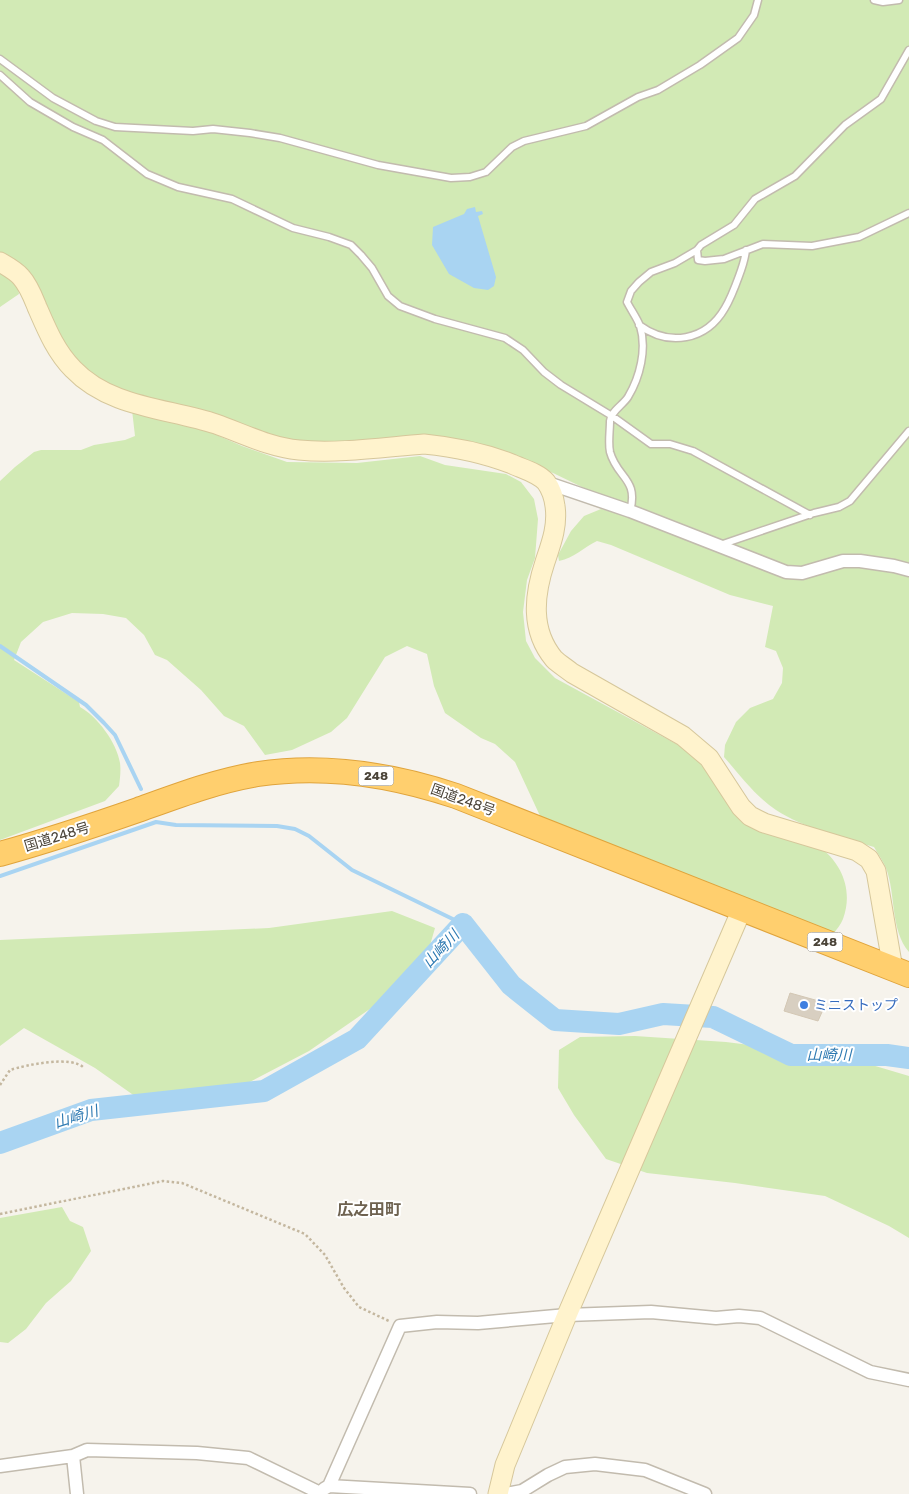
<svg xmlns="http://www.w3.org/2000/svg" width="909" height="1494" font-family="Rubik,'Noto Sans JP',sans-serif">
<rect width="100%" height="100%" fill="#f6f3ec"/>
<path fill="#d2eab5" d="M0 0H909V567L895 563 790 569 613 502 553 473 509 455 285 440 114 389 80 367 0 254Z
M0 272C9 277 18 282 19 294L0 307Z
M132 410 205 430 242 446 287 462 357 463 420 456 445 465 506 474 521 482 534 499 538 519 535 558 527 580 523 612 526 641 535 658 555 678 680 746 701 764 729 804 821 848C843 865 853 892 843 919 841 924 837 929 834 933L541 818 515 762 495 744 481 738 445 713 434 686 427 654 407 646 385 657 347 718 331 732 292 750 265 755 244 726 224 716 201 690 167 660 155 655 144 635 126 618 103 614 72 613 43 622 21 642 14 660 79 702 80 707C97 716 117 743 120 763 121 770 120 779 119 786L105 801 0 840V481L15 467 34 452 41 450H81L94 445 125 440 135 436Z
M601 509 632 517 785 575 845 564 909 574V952C890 930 896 894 886 868 883 861 878 854 874 847 843 837 803 828 776 810 755 796 740 775 724 757L725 745 736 722 750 708 773 699 782 683 783 668 776 651 765 647 773 606 730 595 611 545 597 541C584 547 574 558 559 561L558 555 571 531 584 516Z
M392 911 435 928 422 973 309 1051 244 1085 156 1111 95 1068 24 1028 0 1046V940L269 928Z
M635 1036 726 1042 845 1057 909 1076V1238L889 1226 825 1196 735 1183 647 1173 606 1159 574 1115 558 1088 559 1050 580 1037Z
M62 1207 70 1221 83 1227 91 1251 71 1281 46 1303 26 1329 8 1343 0 1342V1218Z"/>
<path fill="#a9d4f2" d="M475 207 476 212 482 211 483 214 478 216 496 277 494 286 488 290 474 288 449 274 432 245 433 227 464 214 467 209Z"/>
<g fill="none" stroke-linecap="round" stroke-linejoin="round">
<path stroke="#a9d4f2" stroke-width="4" d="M0 646 86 705 104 723 115 735 141 789
M0 876 156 822 176 825 277 826 295 829 309 836 352 870 463 924"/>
<path stroke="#a9d4f2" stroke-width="22" d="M0 1143 91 1110 264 1091 357 1039 463 924 511 985 555 1020 619 1024 663 1014 713 1017 791 1055H887L909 1058"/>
</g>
<path fill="#d8cfc1" stroke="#d3c7b4" d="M790 993 826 1003 818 1021 784 1011Z"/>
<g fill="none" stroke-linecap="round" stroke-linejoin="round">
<g stroke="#c2bbae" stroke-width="9">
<path id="lane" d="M874 0 883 2 899 0
M0 59 53 98 96 121 115 127 193 131 213 129 250 133 280 138 378 165 451 178 470 177 486 172 512 147 524 141 586 126 638 97 658 90 700 65 738 38 754 15 758 0
M0 75 30 102 73 127 103 140 147 174 178 187 232 199 293 228 329 237 351 245 361 255 372 268 388 296 400 306 435 319 505 338 523 350 544 372 561 385 612 416 651 444H670L693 451 810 515
M697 250 698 260 705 261 724 259 763 244 812 246 859 237 909 213
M639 325C669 347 706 341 725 308 731 298 735 287 739 276 742 268 745 259 746 250
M630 511C639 479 617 478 610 452 608 443 610 431 610 421 611 411 623 405 628 397 640 377 647 349 640 326 637 318 631 310 627 302L631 291 639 282 651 272 675 263 697 250 701 245 734 225 755 199 795 176 845 125 881 99 909 50
M720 545 814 513 839 507 850 501 909 431"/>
</g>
<g stroke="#c2bbae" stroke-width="15">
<path id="street" d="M545 482 630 511 786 572 802 573 843 561H860L894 566 909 570
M73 1456 77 1494
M0 1466 73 1456 87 1450 197 1453 248 1458 318 1492
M329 1486 400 1326 437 1322 478 1323 567 1315 651 1312 716 1318 739 1316 760 1318 870 1372 909 1380
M324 1489 329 1486 470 1494
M506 1494 522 1491 548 1475 565 1467 595 1464 645 1470 705 1494"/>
</g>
<g stroke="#d6c79b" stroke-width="21">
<path id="secondary" d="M0 262C7 266 16 271 21 277 29 286 33 297 37 307 47 330 56 352 73 369 110 408 168 408 216 424 244 434 269 447 299 450 337 454 385 447 424 444 454 447 484 453 512 464 523 469 538 473 546 482 551 489 554 498 555 506 558 526 551 544 545 562 534 595 530 630 554 659 559 664 566 668 572 673L683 736 709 758 741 807 750 816 764 823 857 851 869 859 876 871 893 969
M498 1494 505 1465 567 1315 742 909"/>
</g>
<g stroke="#e0a43c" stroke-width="26">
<path id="highway" d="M0 854C47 841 92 826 138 810 177 796 216 781 258 774 325 764 393 775 456 796L909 975"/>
</g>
<path stroke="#c4b79f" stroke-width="2.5" stroke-dasharray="2.5 2.5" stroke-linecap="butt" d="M0 1085 10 1070C26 1065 72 1055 84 1068
M0 1214 163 1181 182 1183 305 1234 325 1255 344 1288 359 1307 389 1321"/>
<use href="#lane" stroke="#fff" stroke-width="6"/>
<use href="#street" stroke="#fff" stroke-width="12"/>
<use href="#secondary" stroke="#fff3cd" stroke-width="19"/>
<use href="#highway" stroke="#ffcf6e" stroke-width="24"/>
</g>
<circle fill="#3f7fe0" stroke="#fff" stroke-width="2" cx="804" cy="1005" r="5"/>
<g text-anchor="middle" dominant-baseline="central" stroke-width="4" stroke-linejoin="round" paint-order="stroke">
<g fill="#fff" stroke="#817c74" stroke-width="1">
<rect x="358.5" y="766.5" width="35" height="19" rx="4"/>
<rect x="807.5" y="932.5" width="35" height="19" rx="4"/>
</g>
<g font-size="12" font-weight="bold" fill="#4b4439">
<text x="376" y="776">248</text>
<text x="825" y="942">248</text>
</g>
<g font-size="14" fill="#4b4439" stroke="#fff">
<text transform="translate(463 800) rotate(20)">国道248号</text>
<text transform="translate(57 837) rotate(-17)">国道248号</text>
</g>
<g font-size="14" fill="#366cbe" stroke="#fff" text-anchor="start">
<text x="814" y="1005">ミニストップ</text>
</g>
<g font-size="15" font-style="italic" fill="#2e7ab2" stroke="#fff">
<text transform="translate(441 949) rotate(-47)">山崎川</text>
<text x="829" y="1055">山崎川</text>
<text transform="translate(76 1117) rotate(-17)">山崎川</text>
</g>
<g font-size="16" font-weight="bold" fill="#6e6250" stroke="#fff">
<text x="369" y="1209">広之田町</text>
</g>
</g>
</svg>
